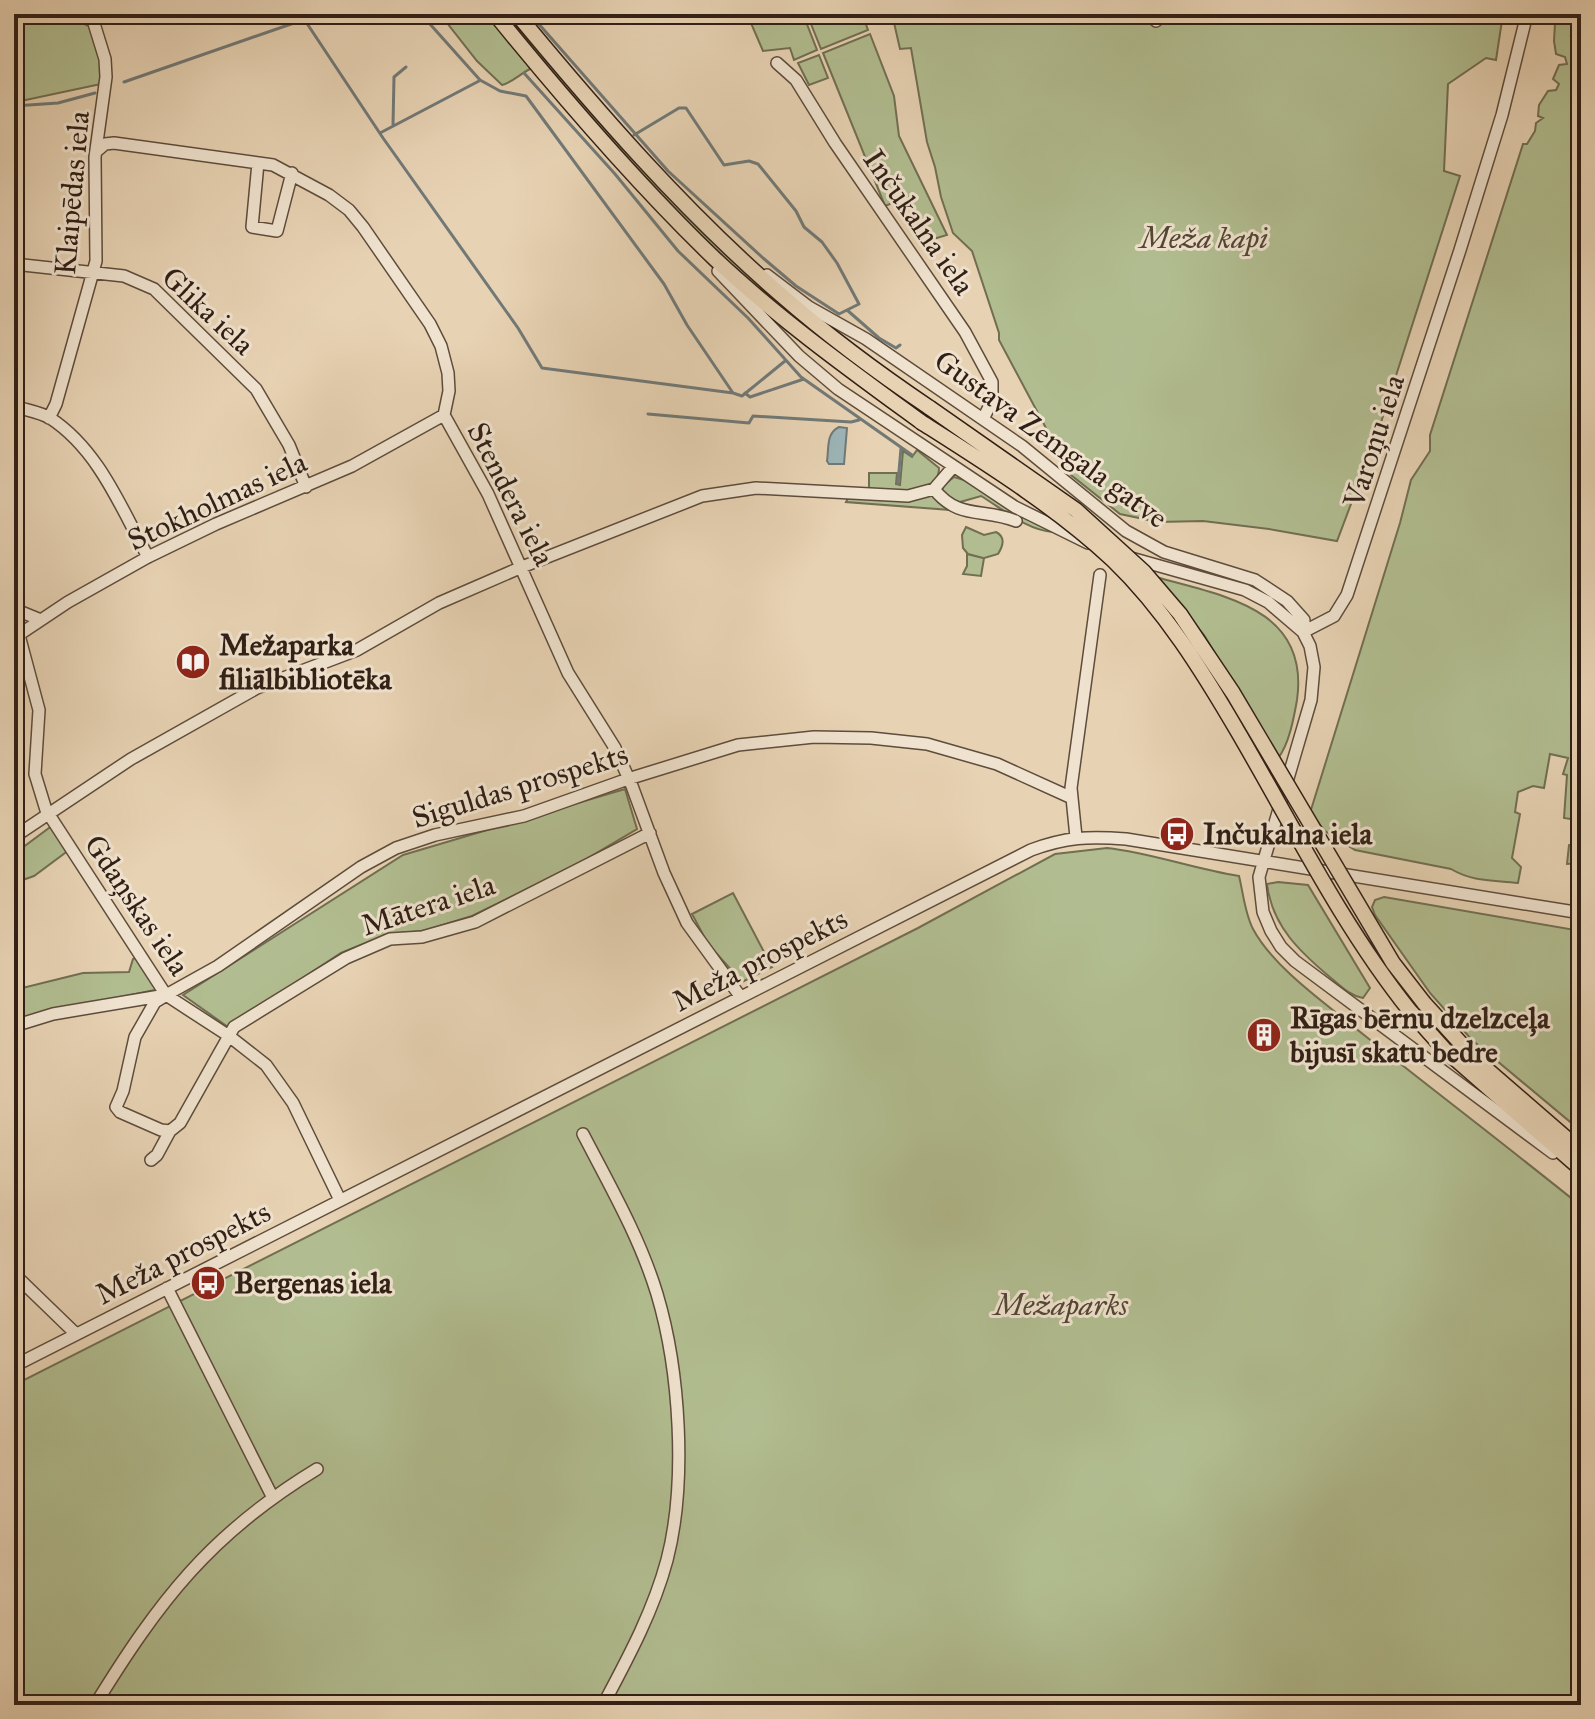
<svg xmlns="http://www.w3.org/2000/svg" width="1595" height="1719" font-family="'IM FELL Great Primer',serif">
<rect width="100%" height="100%" fill="#e7d2b3"/>
<filter id="stains"><feTurbulence type="fractalNoise" baseFrequency=".0025" numOctaves="4"/><feColorMatrix values="0 0 0 0 .2 0 0 0 0 .09 0 0 0 0 .02 0 0 0 .5 -.17"/></filter>
<radialGradient id="worn" r=".72"><stop offset=".6" stop-color="#630" stop-opacity="0"/><stop offset="1" stop-color="#630" stop-opacity=".3"/></radialGradient>
<path fill="#b1bd90" stroke="#716e52" stroke-width="2" d="M14 14H70L74 20 89 26 100 58 101 84 21 101 14 100Z
M440 14H487L532 68C521 73 513 82 502 85L477 61Z
M502 14H510L622 145 920 409 917 412C848 361 780 312 717 253 639 180 571 96 502 14Z
M747 14H803L817 50 794 60 790 48 763 51Z
M807 14H862L868 30 821 49Z
M892 14H1503L1496 60 1486 58 1448 84 1444 171 1460 176 1376 438 1337 541 1269 529 1203 521 1158 522 1120 514 1071 475 999 340V333L972 251 953 233 941 197 935 167 927 142 911 48 900 49Z
M1568 19 1573 28 1571 35 1577 33 1581 41 1574 43 1573 47H1581V868L1580 863 1567 864 1569 845 1575 844 1577 820 1564 818 1567 775 1563 774 1568 758 1550 754 1544 788 1533 786 1518 792 1515 812 1520 814 1512 858 1521 867 1518 883C1493 880 1473 882 1451 869L1355 850 1325 831 1310 813 1400 523 1411 480 1430 451V435L1523 144H1527L1535 131 1536 123 1543 118 1538 116 1539 105 1548 91 1556 90 1559 84 1553 79 1559 65 1567 64 1565 57 1556 54 1554 41 1555 23Z
M870 34 894 96 899 136 947 235 927 241 908 197 885 206 823 53Z
M819 55 828 78 809 85 798 63Z
M917 450 939 468C939 499 890 491 869 490V473H897L896 484 900 485 903 451 912 457Z
M954 477 964 480 1016 513 1053 532C1027 530 1004 510 981 496L953 504 942 490 944 485Z
M931 495 950 510 846 502 848 498Z
M966 527 984 535 996 532C1006 537 1003 546 998 554L984 558 981 576 963 574 967 566V554L983 558 968 554 963 548 962 535Z
M1156 577C1223 596 1310 608 1297 700 1294 717 1289 745 1278 758L1204 635Z
M625 789 637 829 576 865 472 916 423 931 388 934 341 953 228 1027 183 995 403 855Z
M53 825 69 850 34 876 14 883V854Z
M1107 848C1152 853 1194 869 1239 876 1243 892 1245 914 1253 929 1274 968 1325 1003 1359 1031 1433 1090 1508 1147 1581 1206V1705H14V1385L918 928 1055 854Z
M1278 882 1308 885 1370 988 1363 998C1350 996 1341 986 1331 978 1300 952 1272 926 1267 884Z
M733 893 772 967 742 982 708 944 692 914Z
M1384 897 1581 931V1131L1472 1040 1430 993 1375 915 1372 907 1375 900Z
M139 956 156 985 155 990 14 1019V990L83 973 129 972 133 959Z"/>
<path fill="#9cb5b8" stroke="#717977" stroke-width="2" d="M839 427 847 428 844 464H829L827 461C829 448 826 433 839 427Z"/>
<g fill="none" stroke-linecap="round" stroke-linejoin="round">
<path stroke="#717977" stroke-width="3" d="M421 14 480 80 500 91 526 96 664 284 687 325 733 393 742 396 785 361
M530 14 668 171 763 258 796 286 839 314 859 304 837 263 822 242 804 227 796 211 758 164 749 161 724 165 686 108H679L634 135
M304 19 383 138 518 328 542 368 733 393
M524 73 615 174 678 251 748 318 801 377 912 455
M124 82 320 14
M14 106 58 103 95 93
M393 125 394 77 406 67
M380 133 479 81
M847 310 879 338 896 348 900 345
M745 393 750 397 804 379
M648 414 749 423 753 416 851 422 859 420
M898 483 901 448"/>
<g stroke="#5e4c3c" stroke-width="14">
<path id="minor" d="M1156 21 1157 14
M777 63 796 80 835 143 965 332 992 382V401L983 419
M98 150 105 144 114 143 273 165 329 195 349 210 363 227 430 324 441 346 448 373 449 391 444 415 488 494 568 673 615 748 632 786 664 873 687 923 740 996
M258 163 252 227 277 231 292 173
M14 264 124 276 154 289 256 389 289 445 306 487
M718 271 799 356 838 389 1015 507 1088 543
M767 275 809 307 866 339 1022 446 1126 531 1164 552 1255 580 1287 601 1304 620 1303 632 1310 646 1314 667 1311 700 1259 877 1263 912 1271 931 1281 947 1295 961 1553 1153
M14 406C25 410 40 412 50 418 99 450 121 508 148 557
M49 418 56 404 96 261 95 157 106 77 105 59 92 17
M934 489 953 467
M1131 558 1245 590 1268 602 1303 632
M14 609 41 620
M14 626 20 639 39 710 35 774 46 810 166 995 229 1036 266 1065 293 1103 340 1200
M1303 632 1334 616 1347 595 1460 250 1502 115 1527 14
M14 638 68 602 148 557 216 524 352 466 444 415
M14 837 131 759 257 688 357 650 439 603 522 567 702 496 756 488 908 496 934 489C958 520 984 508 1016 521
M1076 837 1071 788 1100 575
M165 996 155 1002 135 1037 123 1091 116 1107 120 1112 161 1130 170 1131 180 1123 234 1027 346 958 390 939 422 937 475 922 650 833
M14 1026 53 1014 166 995 218 966 361 867 396 848 435 835 524 816 628 779 738 745 814 737 871 738 927 744 997 764 1072 798
M583 1134C610 1186 640 1238 657 1294 680 1371 687 1483 667 1560 653 1612 628 1658 603 1705
M151 1160 157 1155 170 1131
M14 1274 76 1334
M167 1288 273 1498
M14 1366 1031 850C1066 837 1089 836 1126 839L1581 913
M95 1705C159 1601 210 1534 317 1469"/>
</g>
<g stroke="#311f15" stroke-width="17">
<path id="major" d="M495 14C564 99 636 183 715 259 779 319 850 370 921 422
M517 14C598 112 683 210 780 294 827 335 878 373 930 408
M1424 1003 1476 1060 1581 1151
M1410 1011 1444 1049 1581 1169"/>
</g>
<use href="#minor" stroke="#efe2ce" stroke-width="11"/>
<use href="#major" stroke="#e7d2b3" stroke-width="14"/>
<g stroke="#311f15" stroke-width="17" stroke-linecap="butt">
<path id="major-bridge" d="M930 408 1076 510 1144 572 1180 614 1233 693 1393 963 1424 1003
M921 422C987 464 1056 507 1113 560 1164 609 1203 672 1238 732 1293 826 1342 926 1410 1011"/>
</g>
<use href="#major-bridge" stroke="#e7d2b3" stroke-width="14"/>
</g>
<defs>
<g id="library-disc" transform="scale(1.8)"><circle r="9.5" fill="#8f2418" stroke="#efe2ce"/><path d="M-6-4Q-3-5.5-.7-3.5V5Q-3 3-6 4ZM6-4Q3-5.5 .7-3.5V5Q3 3 6 4Z" fill="#fff"/></g>
<g id="bus-disc" transform="scale(1.8)"><circle r="9.5" fill="#8f2418" stroke="#efe2ce"/><path d="M-5-6H5V4H4V6H2V4H-2V6H-4V4H-5ZM-3.5-4V0h7V-4ZM-3.5 1.2v1.5H-2V1.2ZM2 1.2v1.5H3.5V1.2Z" fill="#fff"/></g>
<g id="building-disc" transform="scale(1.8)"><circle r="9.5" fill="#8f2418" stroke="#efe2ce"/><path d="M-4-6H4V6H1V3H-1V6H-4ZM-2.5-4.3h1.7v1.8h-1.7ZM.8-4.3h1.7v1.8H.8ZM-2.5-1h1.7V.8h-1.7ZM.8-1h1.7V.8H.8Z" fill="#fff"/></g>
</defs>
<g fill-rule="evenodd">
<use href="#library-disc" x="193" y="662"/>
<use href="#bus-disc" x="1177" y="834"/>
<use href="#building-disc" x="1264" y="1035"/>
<use href="#bus-disc" x="208" y="1283"/>
</g>
<g text-anchor="middle" dominant-baseline="central" stroke-width="6" stroke-linejoin="round" paint-order="stroke">
<g font-size="30" fill="#311f15" stroke="#efe2ce">
<text transform="translate(72 193) rotate(-85)">Klaipēdas iela</text>
<text transform="translate(919 222) rotate(55)">Inčukalna iela</text>
<text transform="translate(208 311) rotate(43)">Glika iela</text>
<text transform="translate(1051 439) rotate(36)">Gustava Zemgala gatve</text>
<text transform="translate(1374 441) rotate(-72)">Varoņu iela</text>
<text transform="translate(511 494) rotate(63)">Stendera iela</text>
<text transform="translate(217 501) rotate(-25)">Stokholmas iela</text>
<text transform="translate(520 786) rotate(-17)">Siguldas prospekts</text>
<text transform="translate(137 905) rotate(56)">Gdaņskas iela</text>
<text transform="translate(428 905) rotate(-18)">Mātera iela</text>
<text transform="translate(760 960) rotate(-27)">Meža prospekts</text>
<text transform="translate(183 1253) rotate(-27)">Meža prospekts</text>
</g>
<g font-size="30" font-style="italic" fill="#514634" stroke="#efe2ce">
<text x="1204" y="238">Meža kapi</text>
<text x="1061" y="1305">Mežaparks</text>
</g>
<g font-size="30" font-weight="bold" fill="#311f15" stroke="#efe2ce" text-anchor="start">
<text x="219" y="645">Mežaparka<tspan x="219" dy="34">filiālbibliotēka</tspan></text>
<text x="1203" y="834">Inčukalna iela</text>
<text x="1290" y="1018">Rīgas bērnu dzelzceļa<tspan x="1290" dy="34">bijusī skatu bedre</tspan></text>
<text x="234" y="1283">Bergenas iela</text>
</g>
</g>
<rect width="1595" height="1719" fill="none" stroke="#e7d2b3" stroke-width="48"/>
<rect x="16" y="16" width="1563" height="1687" fill="none" stroke="#311f15" stroke-width="4"/>
<rect x="24" y="24" width="1547" height="1671" fill="none" stroke="#311f15" stroke-width="2"/>
<rect width="100%" height="100%" filter="url(#stains)"/>
<rect width="100%" height="100%" fill="url(#worn)"/>
</svg>
